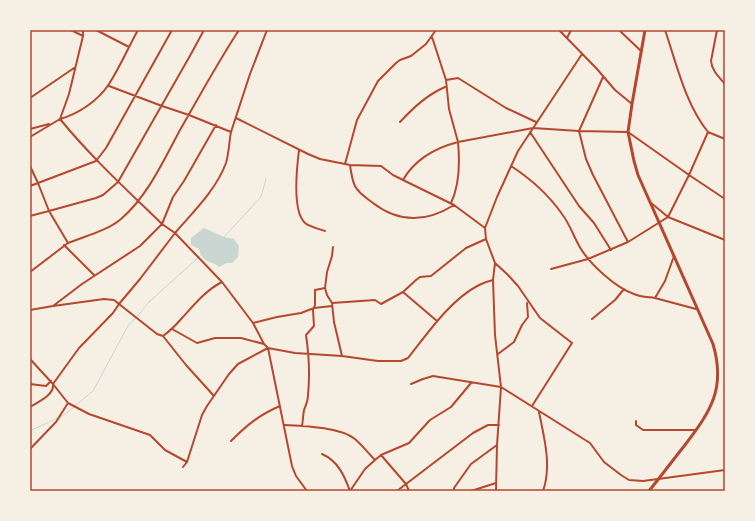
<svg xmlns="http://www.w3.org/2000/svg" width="755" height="521" font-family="'DM Sans',sans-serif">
<rect width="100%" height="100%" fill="#f6efe4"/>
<path fill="#c9d6d2" d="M204 228 224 237 234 239 239 246 238 257 232 263H227L219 267C211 260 203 264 199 249L191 245V238Z"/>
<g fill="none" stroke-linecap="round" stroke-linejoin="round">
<path stroke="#c9d6d2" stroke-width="1" d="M224 237 261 197 266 179
M30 431 64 415 93 391 129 324 135 319 149 302 201 255"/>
<path stroke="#b5482f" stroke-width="2" d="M71 30 83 36V30
M96 30 129 47
M138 30C128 48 120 67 109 84 98 101 78 114 60 119 91 157 127 190 162 224L173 197 184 181 216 125
M559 30 597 69 615 90 632 104
M619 30 641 51
M665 30C677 65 685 103 708 132
M717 30 711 61C712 71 719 77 725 84
M432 37 446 80 449 109 458 142 533 128 579 131 628 132 689 175 668 217 628 242 593 175 586 159 579 131 603 77
M567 38 571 30
M582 54 518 151 497 197 485 228 486 239 495 263 493 280 495 335 501 387 590 443 604 462 621 475 629 480 643 481 658 479 725 470
M446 80 458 78 506 108 536 122
M109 86 162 106 189 115 231 132 250 74 267 30
M30 98 74 68
M236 118 308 154 320 159 350 165 381 166 393 175 403 180C415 159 435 148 458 142 460 163 460 184 451 203
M400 122C414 107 427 95 445 87
M30 129 49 124
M530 132 579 206 594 223 611 250
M30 137 60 119 69 94 83 36
M725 139 708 132 689 175 725 199
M299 150C297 166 292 211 305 223 310 227 319 229 325 231
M345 164 357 120 378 81 396 63 400 60 411 56 426 44 436 30
M350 165C351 172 352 180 355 186 359 194 367 198 373 203 399 223 427 222 454 205
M30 166 38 183 96 161 106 148 172 30
M511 166C531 179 548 194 562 214 570 224 574 238 581 249 591 265 616 288 634 294 640 297 648 297 655 298L665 281 674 256
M403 180 454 205 485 228
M30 186 38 183 49 211 30 216
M650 202 668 217 725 240
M68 243C85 236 107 231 121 219 147 197 164 160 180 130 199 97 218 62 239 30
M64 245 94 275
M333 247 332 256 327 272 325 288 327 295 332 303 334 322 342 356
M495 263 507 274 518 286 540 318 572 343 532 406
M551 269 588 259 628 242
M30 272 68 243 49 211 96 198 103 195 118 182 191 54 204 30
M403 292 437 321
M655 298 696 309
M332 303 375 300 381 304 403 292 416 280 420 277 431 276 466 248 486 239
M30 310 53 306 82 284 140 246 162 224 175 233C193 212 216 190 226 163 229 153 229 142 231 132
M592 319 615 300 624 289
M253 323 277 317 301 313 314 308 332 306
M172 329 197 343 215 338H241L264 344
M163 336 186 365 214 396
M498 354 514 342 522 325 528 317 527 303
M30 359 53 384 79 348 113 313 119 304 114 300 104 299 53 306
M30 384 46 386 51 381
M53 384 68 403 89 414 150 435 165 450 187 462
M411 384 423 379 433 376 501 387 497 445 496 491
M30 407C38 402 54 395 53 385
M539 412C544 437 552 466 543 491
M636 421V425L643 430H696
M285 425C304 426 340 427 355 439 362 445 368 453 375 460
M302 426C303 421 303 415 304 410 306 405 308 401 308 395 310 375 309 355 306 335L314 326 313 310 315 305V290L325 288
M231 441C247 425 259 415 280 406
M30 449 56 422 68 403
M322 454C338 461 344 475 350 491
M381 455 406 484 397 491
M183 467 187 462 202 415 207 406 229 374 238 364 268 348 264 344 253 323 222 282 175 233 140 279 119 304 157 334 163 336C170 331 176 325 182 318 194 305 206 290 222 282
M307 491 296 476 292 466 268 348 295 353 342 356 378 361H401L408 358C428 333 450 300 479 285 483 283 489 281 493 280
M350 491 365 469 375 460 381 455 409 443 430 420 451 407 471 383
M409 491 406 484 473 433 488 425H499
M454 491V488L471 464 497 445
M471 491 496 483"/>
<path stroke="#b5482f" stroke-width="3" d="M645 30 632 104 628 132 634 161 638 175 713 344C726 388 711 411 685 445 673 460 661 476 649 491"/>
</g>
<rect width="755" height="521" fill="none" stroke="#f6efe4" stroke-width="62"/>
<rect x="31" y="31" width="693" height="459" fill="none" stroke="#b5482f" stroke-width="1.5"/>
</svg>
